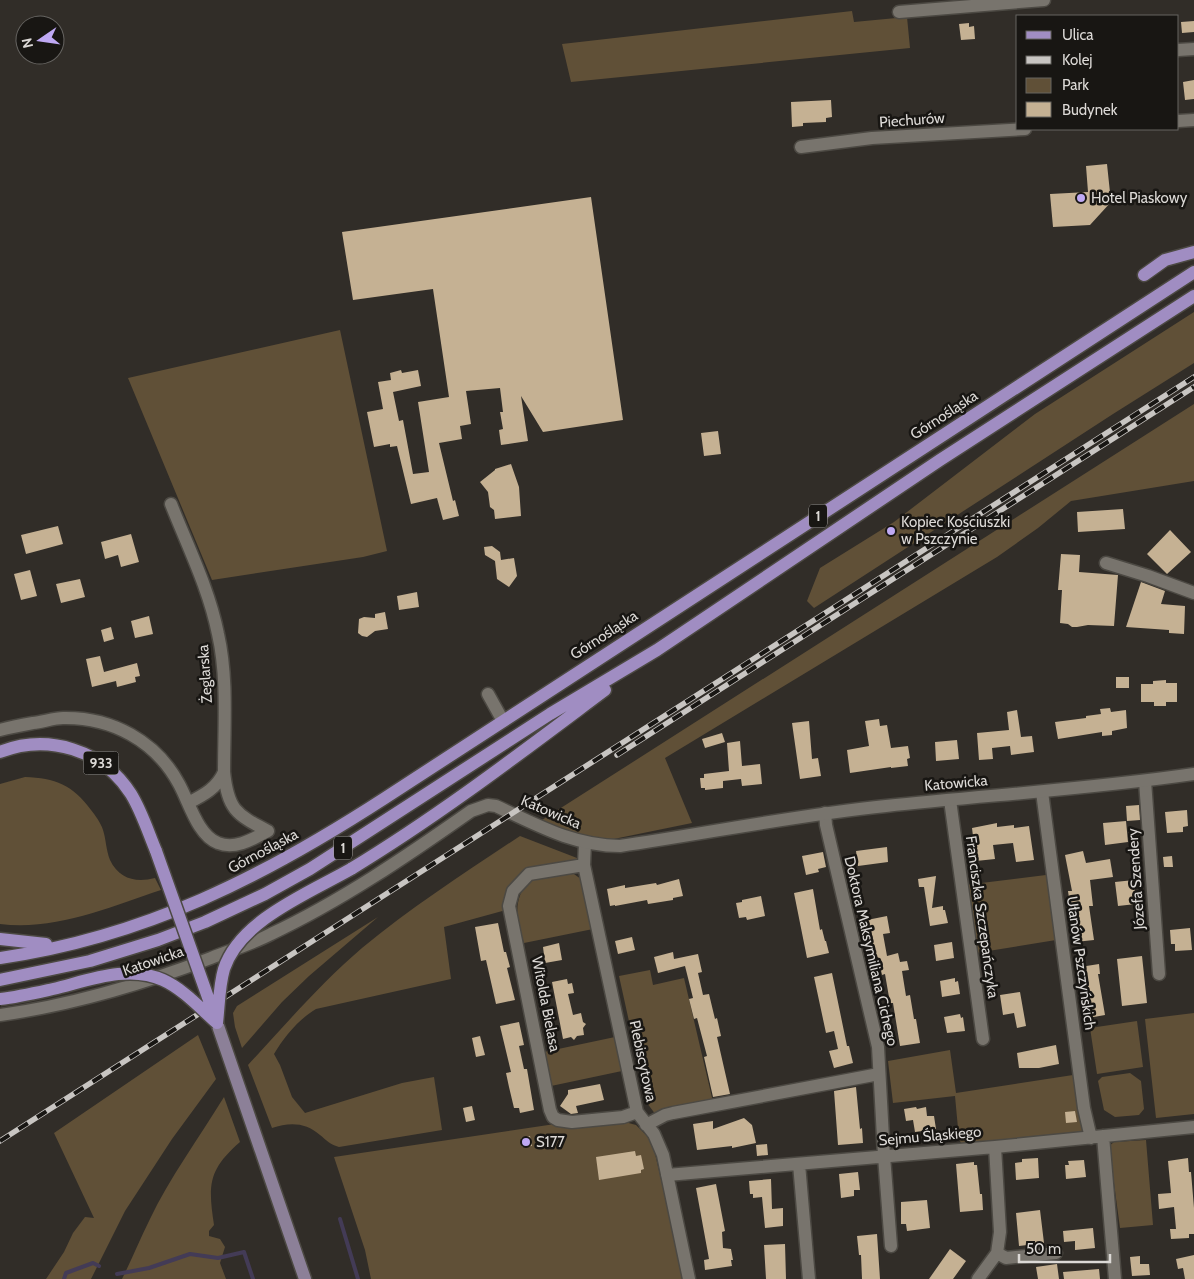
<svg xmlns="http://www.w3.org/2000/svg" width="1194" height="1279" font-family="Cabin,sans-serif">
<rect width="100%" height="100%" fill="#312d28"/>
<path fill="#605037" d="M852 11 854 22 907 17 910 48 571 82 562 44Z
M1194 312V363L1113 414 814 608 807 601 820 568 894 522 1035 414Z
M340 330 387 551 363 557 212 580 128 378Z
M1194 404V481L1071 501 1038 528 997 557 665 758 692 823 604 841 549 828 542 820Z
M25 777C55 778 73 785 91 810 95 815 101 823 103 830 106 839 106 850 110 860 119 879 136 883 155 878L161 890C110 907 55 931 0 924V784Z
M520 836 577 858 578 863 526 871 506 910 444 927 451 979 316 1009C299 1019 284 1037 274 1054L280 1065 292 1097 305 1113 402 1083 434 1077 442 1130 339 1147C331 1145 326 1140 320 1135 306 1122 289 1122 272 1128L248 1065C285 1025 321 983 362 948 412 907 467 871 520 836Z
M571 872 581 879 593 929 524 943C516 916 512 900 531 878Z
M1046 875 1056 940 976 953 965 885Z
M378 917 309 976 282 1002 242 1048 235 1027 233 1013 237 1006Z
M650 970 653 985 684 978 713 1102 656 1115 647 1103 619 976Z
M1194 1013V1114L1156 1118 1145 1019Z
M1137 1021 1143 1067 1097 1074 1090 1028Z
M198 1035 216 1079 172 1139 125 1211 91 1279H46L64 1252 73 1233 85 1217 94 1218 54 1133Z
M615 1037 622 1071 551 1086 544 1052Z
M950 1050 956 1093 1073 1075 1086 1131 1078 1135 962 1145 959 1139 955 1096 893 1103 888 1061Z
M1130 1073 1141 1081 1144 1109 1139 1115 1115 1117 1104 1110 1098 1081 1102 1077Z
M224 1097 240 1142C208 1170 208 1185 214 1225L209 1231V1236L220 1239 225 1247 220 1263 226 1279H122C132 1259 140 1239 150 1219 169 1179 200 1136 224 1097Z
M621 1121 636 1125 647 1136 653 1145 667 1205 682 1279H371L365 1250 334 1157 555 1124Z
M1146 1140 1153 1225 1120 1228 1109 1146 1114 1142Z"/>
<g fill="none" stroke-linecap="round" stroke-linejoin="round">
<path stroke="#433b56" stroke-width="4" d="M340 1219 358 1279
M117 1274 149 1268 190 1254 218 1258 244 1252 253 1279
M64 1279 66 1273 93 1263 99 1266"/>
</g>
<path fill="#c5b193" d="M1194 21V32L1182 33 1181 22Z
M969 23V27L974 26 975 39 961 40 959 24Z
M1194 80V99L1185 100 1183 82Z
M831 100 832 117 826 118V122L803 123V126L792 127 791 102Z
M1107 164 1111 202 1090 225 1053 227 1050 194 1088 192 1086 166Z
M591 197 623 420 543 432 521 396 528 441 501 445 499 430 503 429 500 412H503L500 388 466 391 471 424 460 426 462 439 439 443 453 501 455 500 459 516 443 520 437 498 411 504 397 446 390 447V444L374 447 367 412 383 409 378 382 391 380 390 373 401 370 402 373 418 370 421 386 393 392 399 421 403 420 413 474 429 472 418 402 449 397 433 289 353 300 342 232Z
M718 431 721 454 704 456 701 433Z
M511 464 519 487 521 516 495 519 494 510 490 507 488 492 480 482 495 470V469Z
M1123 509 1125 529 1078 532 1077 512Z
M58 526 63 544 26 554 21 535Z
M1170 530 1191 552 1167 574 1147 554Z
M131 534 139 562 121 567 118 555 105 559 101 542Z
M492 546 500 552 501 560 514 558 517 576 509 587 497 579 495 561 485 555 484 547Z
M1061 554 1080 555 1079 572 1118 575 1114 626 1088 625 1077 627H1072L1068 624 1060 623 1062 590H1058Z
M30 570 37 596 21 600 14 574Z
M80 579 85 597 61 603 56 584Z
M1141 582 1165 591 1161 604 1185 606 1184 634 1169 633V630L1126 627Z
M417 592 419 607 399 610 397 596Z
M385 612 388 629 375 631 367 637 362 636 358 633 359 619 364 617 375 618V614Z
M149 616 153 634 135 638 131 621Z
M111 627 114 639 104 642 101 630Z
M100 656 104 672 137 663 140 676 135 677 136 682 117 687 116 681 92 687 86 659Z
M1116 677H1129V688H1116Z
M1166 680V683H1177V702H1166V706H1154V702H1141V684H1153V681Z
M1110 708 1111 712 1126 710 1127 728 1112 731V735L1102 736V732L1058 739 1055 722 1086 718V716L1101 714 1100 709Z
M1017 710 1021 737 1032 736 1034 752 1011 755 1010 746 992 748 993 759 979 760 977 733 1009 730 1007 712Z
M879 719 880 726 887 725 891 748 908 746 910 758 907 759 908 766 891 768V767L850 773 847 750 869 746 865 721Z
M809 721 812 759 818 758 821 776 800 779 792 723Z
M722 733 725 742 705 748 702 739Z
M957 740 959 759 936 761 935 742Z
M740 741 742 766 760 764 762 784 742 786 741 779 723 781V788L705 790V788H701L700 778H704V774L729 771 727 743Z
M1139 805 1140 820 1127 821 1126 806Z
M1187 810 1188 826 1183 827V832L1167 833 1165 812Z
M1126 821 1128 842 1105 845 1103 823Z
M997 823V827L1014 825V828L1029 826 1034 860 1016 862 1013 843 993 845 995 859 976 861 972 828Z
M887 847 888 862 858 866 856 851Z
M1083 851 1086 863 1110 859 1113 877 1090 880 1093 906H1089L1094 940 1075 942 1068 891H1072L1065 855Z
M823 852 826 867 818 869 819 872 806 875 802 856Z
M1172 856 1173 867H1164L1163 857Z
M936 876 932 908 943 906V910H945L948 923 930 926 924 887H919L918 879Z
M679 879 683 896 673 898V900L648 904 647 900 615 906V905L610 906 607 889 625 885V888L656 883 657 885Z
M1134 880 1136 904 1118 906 1115 882Z
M813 889 820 930 822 929 825 941H826L829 953 807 958 794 893Z
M761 896 765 916 747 920 746 917 739 918 736 903 742 902V900Z
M887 916 890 933 883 934 887 956 898 953 900 962 907 961 909 970 902 971 906 996 910 995 914 1019H916L920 1043 900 1046 893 1003H890L885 974 882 975 878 957 875 958 867 920Z
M498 923 504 952H506L510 967 507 968 515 1000 496 1004 486 960 481 961 475 927Z
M1190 928 1192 950 1175 951V944H1171L1170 930Z
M632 937 635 950 618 954 615 941Z
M952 942 954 958 936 961 934 945Z
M559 943 562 960 545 963 543 947Z
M673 952 674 959 698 954 702 972 698 973 703 995 709 994 715 1019 717 1018 721 1036 717 1037 730 1094 713 1097 704 1057 707 1056 697 1018 694 1019 689 999 693 998 685 966 658 973 654 957Z
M1142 956 1147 1003 1122 1006 1117 959Z
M1099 964 1100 974H1098L1105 1015 1088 1018 1087 1010H1085L1080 967Z
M832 973 847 1046H849L853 1063 834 1068 829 1051 838 1049 834 1031 826 1033 814 977Z
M955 978V982L958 981 960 994 942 997 940 981Z
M567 979 568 984 572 983 574 993 568 994 573 1015 581 1013 583 1022 586 1024 583 1028 584 1035 577 1036 574 1040 571 1037 563 1039 552 982Z
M1020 992 1026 1026 1017 1028 1014 1013 1003 1015 1000 995Z
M960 1014 961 1018 963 1017 965 1031 947 1033 944 1017Z
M519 1022 524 1045 519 1046 524 1069H527L534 1110 520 1113 519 1108H514L509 1087 506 1073 511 1072 500 1026Z
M480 1036 485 1055 476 1057 472 1038Z
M1056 1045 1059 1064 1039 1068H1019L1017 1053Z
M600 1084 604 1100 576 1106 578 1113 571 1114 560 1106 568 1094V1090Z
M856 1087 860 1129 862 1128 863 1143 838 1145 834 1091Z
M472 1106 475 1120 466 1122 463 1108Z
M916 1107 917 1109 926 1107 927 1116H934L936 1129 929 1130 926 1133 922 1131 915 1132 913 1120 906 1121 904 1109Z
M1075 1111 1077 1122 1066 1123 1065 1112Z
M744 1118 752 1125 756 1143 732 1148V1146L697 1150 693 1124 713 1121V1129Z
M530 1136 532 1146 522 1147 521 1138Z
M767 1144 768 1155 757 1156 756 1145Z
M635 1151 636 1156 641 1155 644 1169 641 1170V1173L599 1180 596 1157Z
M1038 1158 1039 1178 1016 1180 1015 1163 1022 1162V1159Z
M1188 1158 1189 1172H1191L1194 1208V1234H1189V1238L1171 1239 1170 1229H1176L1174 1207 1159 1209 1158 1194 1171 1193 1168 1161Z
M1084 1160 1086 1177 1066 1179 1065 1165H1069L1068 1161Z
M974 1162V1165H977L980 1194H982L983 1210 960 1212 956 1164Z
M858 1172 860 1190H854V1196L841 1198 839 1174Z
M771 1179 772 1209 783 1208V1226L765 1228 762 1197 753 1198V1194H750L749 1181Z
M716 1184 725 1231 722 1232 723 1248 731 1249 733 1260H731L732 1266 705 1270 704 1260 709 1259 696 1188Z
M927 1200 930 1228 907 1231 906 1224H901V1202Z
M1040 1210 1044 1243 1019 1246 1016 1213Z
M1093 1228 1095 1248 1075 1250V1241L1064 1242 1063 1231Z
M877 1234 880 1279H862L861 1255H859L857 1236Z
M785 1244 786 1279H766L764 1245Z
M950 1249 966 1261 953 1279H929Z
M1194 1255V1279H1185L1183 1268 1178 1269 1176 1259Z
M1140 1256V1264H1149L1150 1275 1132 1276 1130 1257Z
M1057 1264 1059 1279H1038L1036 1267Z
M1099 1269 1100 1279H1064L1063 1272Z"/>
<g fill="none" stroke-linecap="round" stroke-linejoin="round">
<g stroke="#4c4943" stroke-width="15">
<path id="minor" d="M899 12 1044 0
M1178 50 1194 49
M1178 121 1194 120
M801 147 872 138 1025 129
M171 504C188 547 209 589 218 634 228 678 224 726 224 772 228 809 235 814 268 831
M1106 563 1148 576 1194 593
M488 694 503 721
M0 730C11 727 22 725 33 723 43 722 54 718 63 718 112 717 156 741 179 784 189 802 198 836 218 843 235 850 253 839 268 831
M1145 781 1159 974
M1042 792 1084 1108 1091 1138
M950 800 983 1039
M188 803C204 795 217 788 224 772
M825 813 826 825 878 1047 884 1156 891 1246
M585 843 584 865 637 1112 654 1134 663 1155 689 1279
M584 865 529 874 513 891 509 906 550 1110 553 1117 558 1120 572 1122 623 1117 637 1112
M646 1125 665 1115 673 1113 879 1074
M1103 1136 1115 1279
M799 1164 809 1279
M667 1175 995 1147 1194 1127
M997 1253 1006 1258 1056 1253
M978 1279 997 1253 1000 1232 995 1147"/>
</g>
<g stroke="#4c4943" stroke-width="15">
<path id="tertiary" d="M0 1015C73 1005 143 984 211 958 231 950 252 944 271 934 341 901 407 856 471 811L488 805 496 806C537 825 574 846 620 846 709 833 797 815 886 806 988 795 1092 789 1194 774"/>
</g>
<g stroke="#4c4943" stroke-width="15">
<path id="secondary" d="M217 1023 305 1279"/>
</g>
<g stroke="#4c4943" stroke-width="15">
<path id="primary" d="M1144 275 1165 260 1194 252
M0 752C48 733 103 750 131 794 142 812 148 832 156 851
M351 869C440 815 522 752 605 690
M0 939 46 944
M0 958C145 937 263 877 385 798L1194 272
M0 980 90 961 158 940 205 922 265 894 310 869 550 714 657 650 940 460 1194 296"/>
</g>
<use href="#minor" stroke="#78746d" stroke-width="12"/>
<use href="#tertiary" stroke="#78746d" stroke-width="12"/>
<use href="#secondary" stroke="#8c8098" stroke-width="12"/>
<use href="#primary" stroke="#a08dc2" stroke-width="12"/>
<g stroke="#c8c5c2" stroke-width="5.5">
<path id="rail" d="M617 755 1194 387
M0 1141 1194 377"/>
</g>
<use href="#rail" stroke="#181613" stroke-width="4" stroke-dasharray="11" stroke-linecap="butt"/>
<g stroke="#4c4943" stroke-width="15" stroke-linecap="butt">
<path id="primary-bridge" d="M156 851 216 1020
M0 999C18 997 35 993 53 989 87 981 128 964 163 980 183 989 200 1008 217 1023
M217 1023C219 1006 219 986 224 969 240 920 309 893 351 869"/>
</g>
<use href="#primary-bridge" stroke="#a08dc2" stroke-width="12"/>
</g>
<g fill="#bfa9f4" stroke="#181613" stroke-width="2">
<circle cx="1081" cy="198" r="5"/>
<circle cx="891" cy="531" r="5"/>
<circle cx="526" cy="1142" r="5"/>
</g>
<g text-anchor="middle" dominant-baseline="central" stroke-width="5" stroke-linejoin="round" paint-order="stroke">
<g fill="#181613" stroke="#a19e9c" stroke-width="1">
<rect x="809" y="504.5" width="18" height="23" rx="4"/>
<rect x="83.5" y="751.5" width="35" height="23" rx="4"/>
<rect x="334" y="836.5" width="18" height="23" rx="4"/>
</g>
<g font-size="14" font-weight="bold" fill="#dcd9d6">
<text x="818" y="516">1</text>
<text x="101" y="763">933</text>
<text x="343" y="848">1</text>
</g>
<g font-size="15" fill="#dcd9d6" stroke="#181613">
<text transform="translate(912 120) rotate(-4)">Piechurów</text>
<text transform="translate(944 415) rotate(-33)">Górnośląska</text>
<text transform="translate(604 635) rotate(-33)">Górnośląska</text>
<text transform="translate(205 674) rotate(-94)">Żeglarska</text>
<text transform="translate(956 783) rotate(-5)">Katowicka</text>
<text transform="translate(551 812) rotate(23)">Katowicka</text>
<text transform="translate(263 851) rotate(-28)">Górnośląska</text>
<text transform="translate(1136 879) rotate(-94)">Józefa Szendery</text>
<text transform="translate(982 917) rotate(82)">Franciszka Szczepańczyka</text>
<text transform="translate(871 951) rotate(77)">Doktora Maksymiliana Cichego</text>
<text transform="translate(153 961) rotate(-19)">Katowicka</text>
<text transform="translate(1081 963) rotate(82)">Ułanów Pszczyńskich</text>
<text transform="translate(546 1004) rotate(79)">Witolda Bielasa</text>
<text transform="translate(643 1061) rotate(78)">Plebiscytowa</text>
<text transform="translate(930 1136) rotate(-5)">Sejmu Śląskiego</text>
</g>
<g font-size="15" fill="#dcd9d6" stroke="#181613" text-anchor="start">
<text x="1091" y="198">Hotel Piaskowy</text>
<text x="901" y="522">Kopiec Kościuszki<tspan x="901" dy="17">w Pszczynie</tspan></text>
<text x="536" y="1142">S177</text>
</g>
</g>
<rect x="1016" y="15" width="162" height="115" fill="#181613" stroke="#666461"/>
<rect x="1026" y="31" width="25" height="8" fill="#a08dc2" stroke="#666461"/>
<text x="1062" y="40" font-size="15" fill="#dcd9d6">Ulica</text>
<rect x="1026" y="56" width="25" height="8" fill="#c8c5c2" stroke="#666461"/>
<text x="1062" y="65" font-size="15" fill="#dcd9d6">Kolej</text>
<rect x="1026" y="78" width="25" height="15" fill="#605037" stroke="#666461"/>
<text x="1062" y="90" font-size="15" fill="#dcd9d6">Park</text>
<rect x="1026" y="102" width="25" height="15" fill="#c5b193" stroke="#666461"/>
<text x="1062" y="115" font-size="15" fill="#dcd9d6">Budynek</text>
<g transform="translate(40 40) rotate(257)"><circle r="24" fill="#181613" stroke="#666461"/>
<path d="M0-4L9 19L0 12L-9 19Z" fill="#bfa9f4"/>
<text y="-8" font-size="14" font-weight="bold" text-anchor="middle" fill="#dcd9d6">N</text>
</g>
<path d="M1019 1254v8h91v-8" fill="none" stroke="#dcd9d6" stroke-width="2.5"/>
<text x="1026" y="1254" font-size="15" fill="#dcd9d6" stroke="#181613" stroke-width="4" paint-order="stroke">50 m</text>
</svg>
